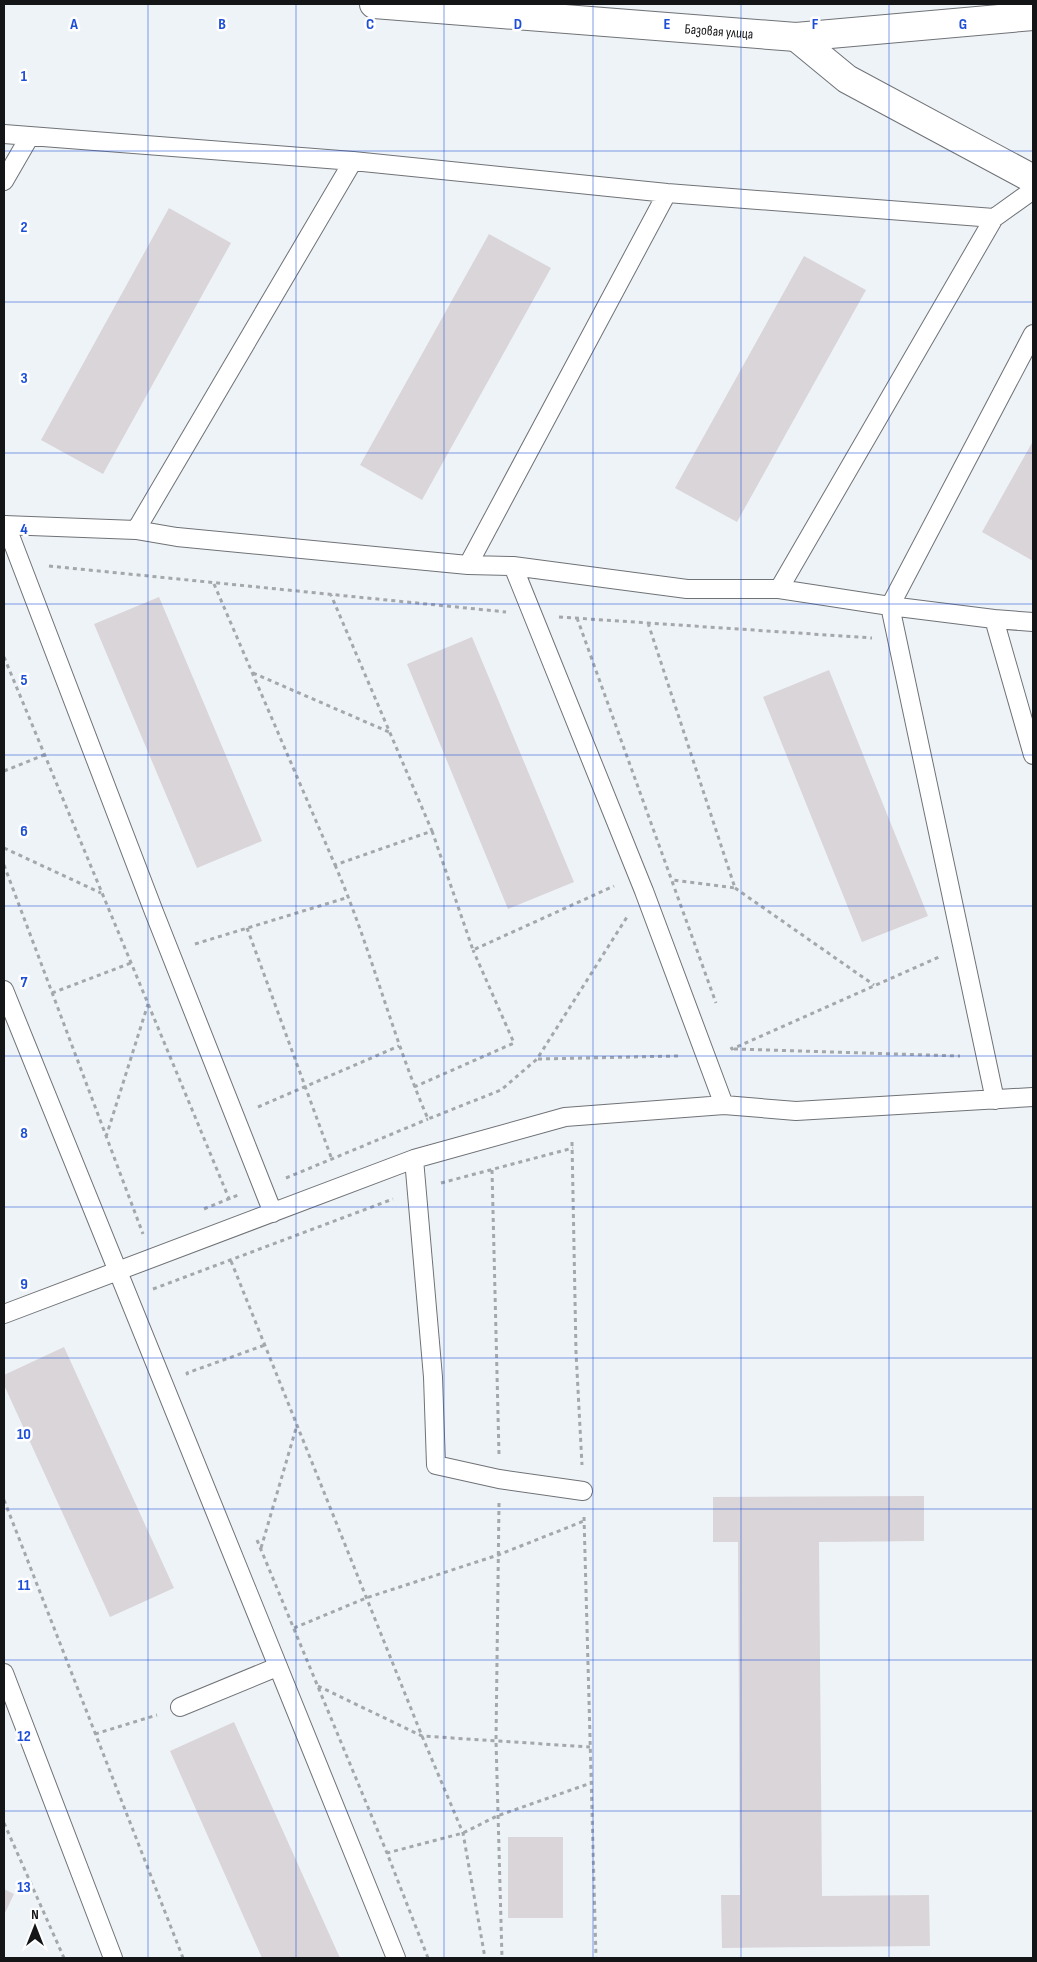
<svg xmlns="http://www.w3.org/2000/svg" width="1037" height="1962" font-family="'Sofia Sans Condensed',sans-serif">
<rect width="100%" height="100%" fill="#eef3f7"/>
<path fill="#dad5d9" d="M169 208 231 243 103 474 41 440Z
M489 234 551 268 422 500 360 465Z
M804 256 866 290 737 522 675 488Z
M1033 441V561L982 532Z
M159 597 262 841 197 868 94 624Z
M472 637 574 882 508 909 407 664Z
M829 670 928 916 862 942 763 697Z
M64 1347 174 1588 110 1617 4 1385V1375Z
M924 1496V1541L819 1542 822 1896 929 1895 930 1946 722 1948 721 1895H740L738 1542H713V1497Z
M234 1722 340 1958H262L170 1751Z
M508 1837H563V1918H508Z
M4 1889 14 1894 4 1915Z"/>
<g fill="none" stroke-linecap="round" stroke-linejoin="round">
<g stroke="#6f7276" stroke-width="20">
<path id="service" d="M4 134 353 161 667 193 994 218 1033 190
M4 181 30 136
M1033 334 890 606 994 619 1033 755
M4 525 136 530 177 537 468 565 513 566 687 589H779L890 606 995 1100
M6 525 154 912 273 1213
M136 530 353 161
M468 565 667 193
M513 566 644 891 724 1105
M779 589 994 218
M994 619 1033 622
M4 990 396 1958
M414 1159 433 1377 436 1465 499 1479 583 1491
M4 1314 414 1159 565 1117 724 1105 796 1111 1033 1097
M4 1673 113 1958
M180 1707 277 1667"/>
</g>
<g stroke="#6f7276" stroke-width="30">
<path id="minor" d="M796 37 847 79 1033 179"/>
</g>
<g stroke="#6f7276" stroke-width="30">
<g id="tertiary">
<path id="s1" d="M374 4 796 37 1033 16"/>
</g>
</g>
<path stroke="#a4a8ab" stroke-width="3" stroke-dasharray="4 4" stroke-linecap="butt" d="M49 566 506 612
M214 584 335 865 432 831 331 595
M559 617 872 638
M577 618 716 1003
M648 623 735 888 672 880
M4 657 230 1201
M253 673 389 732
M4 771 44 755
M432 831 473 950 614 886
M4 848 101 893
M4 865 143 1234
M335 865C371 948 392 1036 428 1119L501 1090 537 1059 627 917
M735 888 874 985
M247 928 331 1157
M195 944 349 897
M52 993 131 963
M731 1047 732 1049 939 957
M734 1049 960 1056
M538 1059 679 1056
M414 1087 514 1043 473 950
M258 1107 399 1046
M106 1137 148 1004
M572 1142 576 1352 582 1465
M492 1170 499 1455
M286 1178 428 1119
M441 1183 573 1148
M204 1209 238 1195
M231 1261 422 1736 463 1833 485 1958
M153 1289 393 1199
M188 1375 187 1373 265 1345
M4 1500 183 1958
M499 1503 496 1741 502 1958
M584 1517 596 1958
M257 1540 387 1853
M261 1548 297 1425
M294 1628 366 1598 498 1555 584 1521
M318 1686 422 1736 590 1747
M95 1734 157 1715
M4 1823 64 1958
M428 1958 387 1853 463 1833 497 1816 591 1783"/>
<use href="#service" stroke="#fff" stroke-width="18"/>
<use href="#minor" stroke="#fff" stroke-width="28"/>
<use href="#tertiary" stroke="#fff" stroke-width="28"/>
</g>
<path fill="none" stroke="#1d4ed8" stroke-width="1" stroke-opacity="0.55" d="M148 4V1958M296 4V1958M444 4V1958M593 4V1958M741 4V1958M889 4V1958M4 151H1033M4 302H1033M4 453H1033M4 604H1033M4 755H1033M4 906H1033M4 1056H1033M4 1207H1033M4 1358H1033M4 1509H1033M4 1660H1033M4 1811H1033"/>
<g text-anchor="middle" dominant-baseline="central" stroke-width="5" stroke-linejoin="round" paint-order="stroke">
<g font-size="14" fill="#141517" stroke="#fff">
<text stroke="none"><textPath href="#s1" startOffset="346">Базовая улица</textPath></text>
</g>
</g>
<g font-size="16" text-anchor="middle" font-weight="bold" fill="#1d4ed8" stroke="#fff" stroke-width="5" stroke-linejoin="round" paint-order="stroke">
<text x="74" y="29">A</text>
<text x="222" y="29">B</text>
<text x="370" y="29">C</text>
<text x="518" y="29">D</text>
<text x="667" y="29">E</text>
<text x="815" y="29">F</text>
<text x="963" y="29">G</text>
<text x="24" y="81">1</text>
<text x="24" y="232">2</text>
<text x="24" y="383">3</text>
<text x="24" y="534">4</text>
<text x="24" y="685">5</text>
<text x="24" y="836">6</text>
<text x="24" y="987">7</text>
<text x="24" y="1138">8</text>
<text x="24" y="1289">9</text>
<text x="24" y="1439">10</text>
<text x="24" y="1590">11</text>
<text x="24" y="1741">12</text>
<text x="24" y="1892">13</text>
</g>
<rect width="1037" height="1962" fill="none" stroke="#141517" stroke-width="10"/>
<g transform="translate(35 1927)" stroke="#ffffff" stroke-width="4" paint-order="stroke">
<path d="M0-4L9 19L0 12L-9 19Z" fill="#141517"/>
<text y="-8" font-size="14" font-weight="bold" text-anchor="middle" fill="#141517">N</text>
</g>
</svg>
